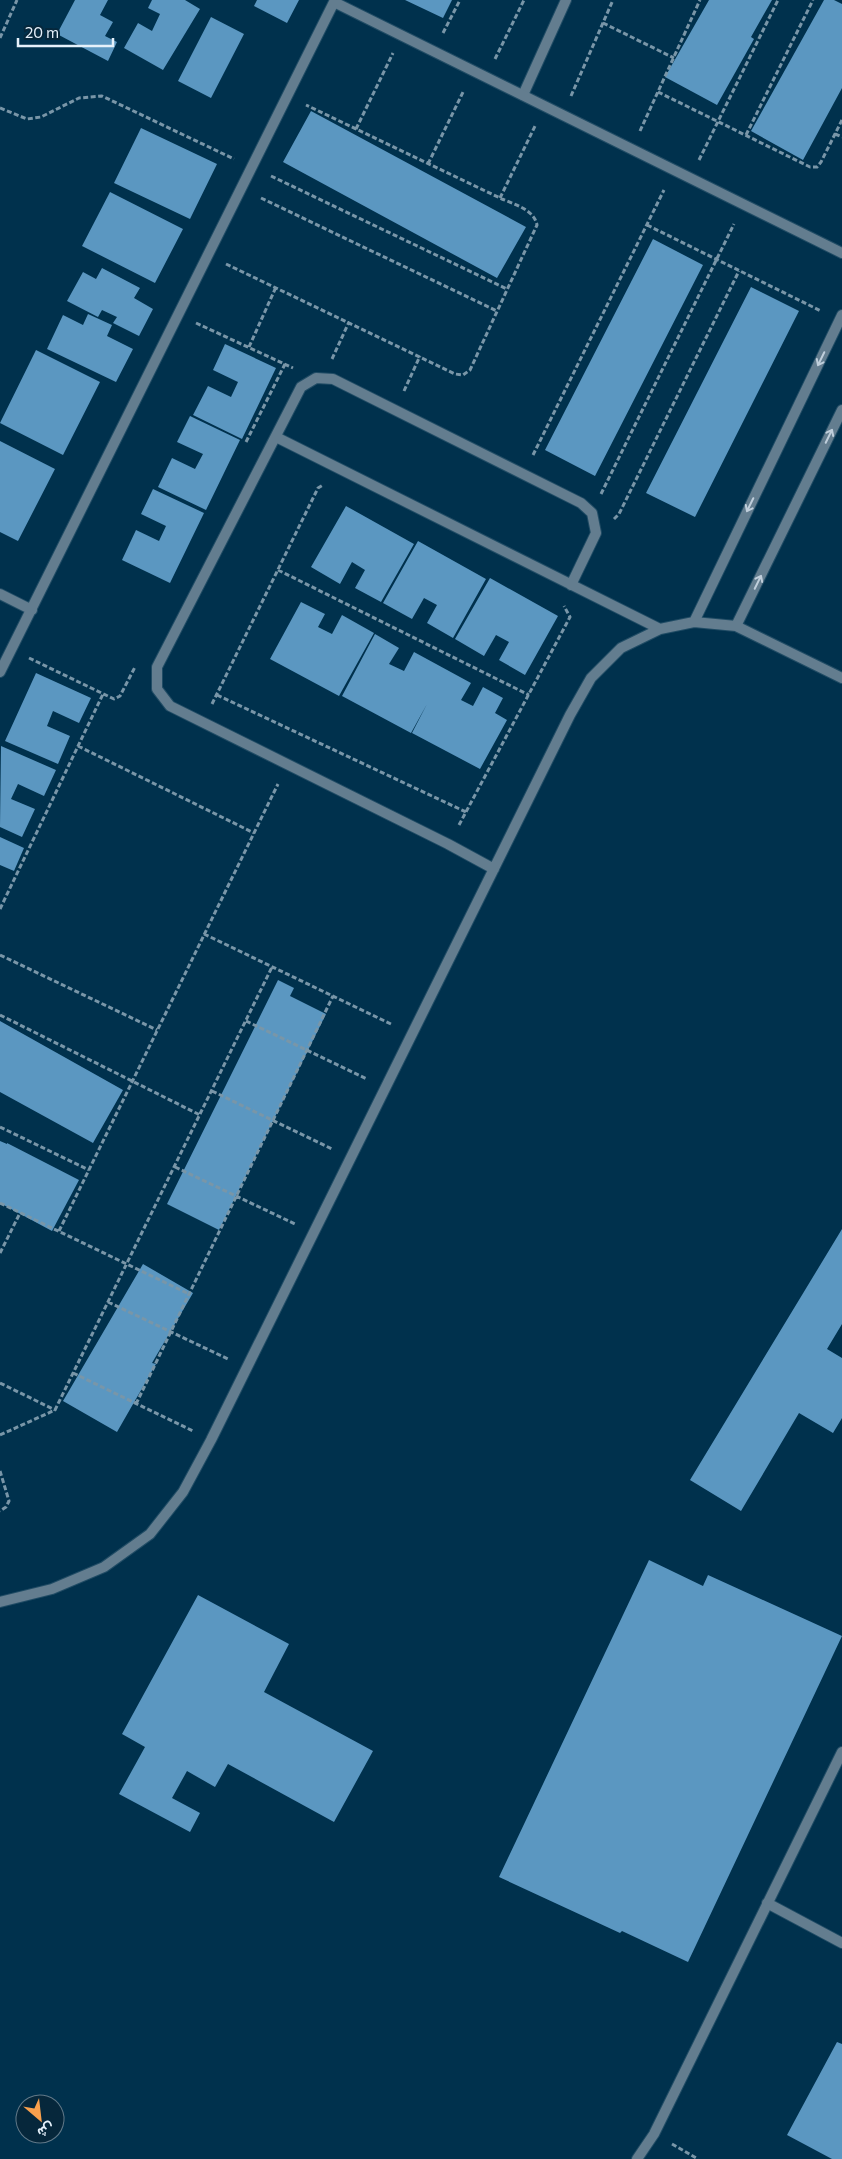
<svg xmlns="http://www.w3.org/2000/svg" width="842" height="2159" font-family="Commissioner,Vazirmatn,sans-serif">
<rect width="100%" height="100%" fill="#00314d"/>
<path fill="#5b97c1" d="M75 0H108L100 15 113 22 105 36 117 42 108 61 57 34Z
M152 0H185L200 9 163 70 124 48 138 23 152 31 160 14 148 8Z
M257 0H299L287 23 254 6Z
M405 0H452L443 18Z
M709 0H772L751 37 754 39 717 105 665 77Z
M824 0H834L842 4V88L803 160 751 131Z
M211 17 244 34 211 98 178 81Z
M311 111 526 227 497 278 283 162Z
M141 128 217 164 190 219 114 183Z
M110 192 183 229 155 283 82 246Z
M653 239 703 265 595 476 545 450Z
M102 268 140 288 134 298 153 309 139 336 113 323 117 317 102 310 98 317 67 301 83 272 96 279Z
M751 287 799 311 695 517 646 493Z
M88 314 112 325 107 336 133 349 116 382 47 349 63 315 83 325Z
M225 344 276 368 242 439 193 415 208 386 231 397 238 382 213 370Z
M36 350 100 382 63 455 0 423Z
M190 416 240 440 206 510 158 487 172 458 195 469 203 454 177 442Z
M0 441 55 469 18 541 0 532Z
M153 489 204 513 170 583 122 560 136 530 159 541 166 526 141 514Z
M346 506 414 544 381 602 355 588 365 570 352 562 340 584 311 567Z
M418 541 486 579 453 638 427 623 437 605 424 598 412 619 383 603Z
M490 578 558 616 525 675 499 660 509 642 496 635 484 656 455 639Z
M301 602 325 614 318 627 332 634 342 615 374 633 339 696 270 659Z
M375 634 399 648 389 664 404 671 414 652 471 683 461 700 473 706 483 687 503 698 495 713 507 720 480 769 412 733 427 704 411 733 342 696Z
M36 673 91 698 79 723 53 711 47 726 70 736 58 764 5 741Z
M1 746 56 770 44 796 18 784 11 799 35 809 22 837 0 827Z
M0 837 24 848 14 871 0 865Z
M278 980 294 988 290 996 326 1014 219 1230 167 1204Z
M0 1021 123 1090 93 1143 0 1092Z
M0 1141 7 1144V1143L79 1180 52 1231 0 1203Z
M842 1229V1324L827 1349 842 1358V1418L833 1433 799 1413 741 1511 690 1480Z
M143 1264 193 1293 152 1363 156 1364 117 1432 63 1401Z
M649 1560 703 1586 708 1575 842 1636 688 1962 622 1931 620 1933 499 1877Z
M198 1595 289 1644 264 1692 373 1751 334 1822 228 1764 215 1787 187 1771 172 1798 200 1813 190 1832 119 1794 145 1747 122 1734Z
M837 2042 842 2044V2159H832L787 2135Z"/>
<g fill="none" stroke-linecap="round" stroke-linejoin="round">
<g stroke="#204c65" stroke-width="12">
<path id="lane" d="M523 95 566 0"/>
</g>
<g stroke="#204c65" stroke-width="12">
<path id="street" d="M334 2 842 253
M276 437 660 629
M0 594 32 610
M694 622 842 315
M736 626 842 410
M0 672 335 0
M494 869 448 844 170 706 157 689V667L301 387 316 378 333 379 581 503 592 513 596 533 571 585
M0 1602 52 1589 104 1567 150 1534 183 1492 211 1440 570 715 591 678 621 648 660 629 694 622 736 626 842 678
M767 1903 842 1943
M637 2159 654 2134 842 1752"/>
</g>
<path stroke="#7996a8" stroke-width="3" stroke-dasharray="5 2.5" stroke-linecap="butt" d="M603 23 674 58
M443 33 460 0
M0 38 17 0
M495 59 524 0
M658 92 810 167H817L821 162 842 120
M571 96 613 0
M0 108 27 119 41 117 79 98 102 96 234 159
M356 129 393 53
M640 131 700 0
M835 134 842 137
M746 135 813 0
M699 160 778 0
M428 164 464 90
M271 176 507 289
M261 198 497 311
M500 198 536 124
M647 225 821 311
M226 264 455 374 463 375 470 370 537 225C534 209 513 204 500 198L306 105
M196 323 293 368
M249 347 276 287
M332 359 349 322
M404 391 420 356
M246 442 285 364
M533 455 664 190
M601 494 734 224
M614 519 619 514 739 271
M278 570 529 695
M29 658 114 699 120 696 135 667
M217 695 466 812
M212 704 318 488 323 485
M78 746 254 833
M459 825 570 617 564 606
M0 909 103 694
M204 934 393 1025
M0 955 157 1030
M0 1015 200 1115
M246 1021 367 1079
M212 1091 332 1149
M0 1127 89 1170
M175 1167 295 1224
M0 1203 189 1294
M59 1231 278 784
M0 1253 20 1213
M108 1302 228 1359
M73 1373 193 1431
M0 1383 55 1410
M136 1404 333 996
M0 1435 55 1410 272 967
M0 1471 9 1501 6 1507 0 1511
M672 2144 698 2159"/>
<use href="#lane" stroke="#637d8f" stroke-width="10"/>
<use href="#street" stroke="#637d8f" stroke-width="10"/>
</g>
<defs><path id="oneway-shaft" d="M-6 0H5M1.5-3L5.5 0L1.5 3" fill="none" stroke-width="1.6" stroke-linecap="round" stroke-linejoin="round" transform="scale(1.25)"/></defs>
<g stroke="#bfcedb">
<use href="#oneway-shaft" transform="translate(821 359) rotate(116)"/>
<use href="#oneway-shaft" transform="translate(829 436) rotate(-64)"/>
<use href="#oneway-shaft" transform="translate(750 505) rotate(116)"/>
<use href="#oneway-shaft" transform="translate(758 582) rotate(-64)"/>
</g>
<g transform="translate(40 2119) rotate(152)"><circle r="24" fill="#06273b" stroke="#607888"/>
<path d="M0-4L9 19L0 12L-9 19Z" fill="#f9a04d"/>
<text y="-8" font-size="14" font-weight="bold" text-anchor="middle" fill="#e6f1fb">ش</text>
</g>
<path d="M18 38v8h95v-8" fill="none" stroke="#e6f1fb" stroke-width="2.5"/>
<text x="25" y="38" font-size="15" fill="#e6f1fb" stroke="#06273b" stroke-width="4" paint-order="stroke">20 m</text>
</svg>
